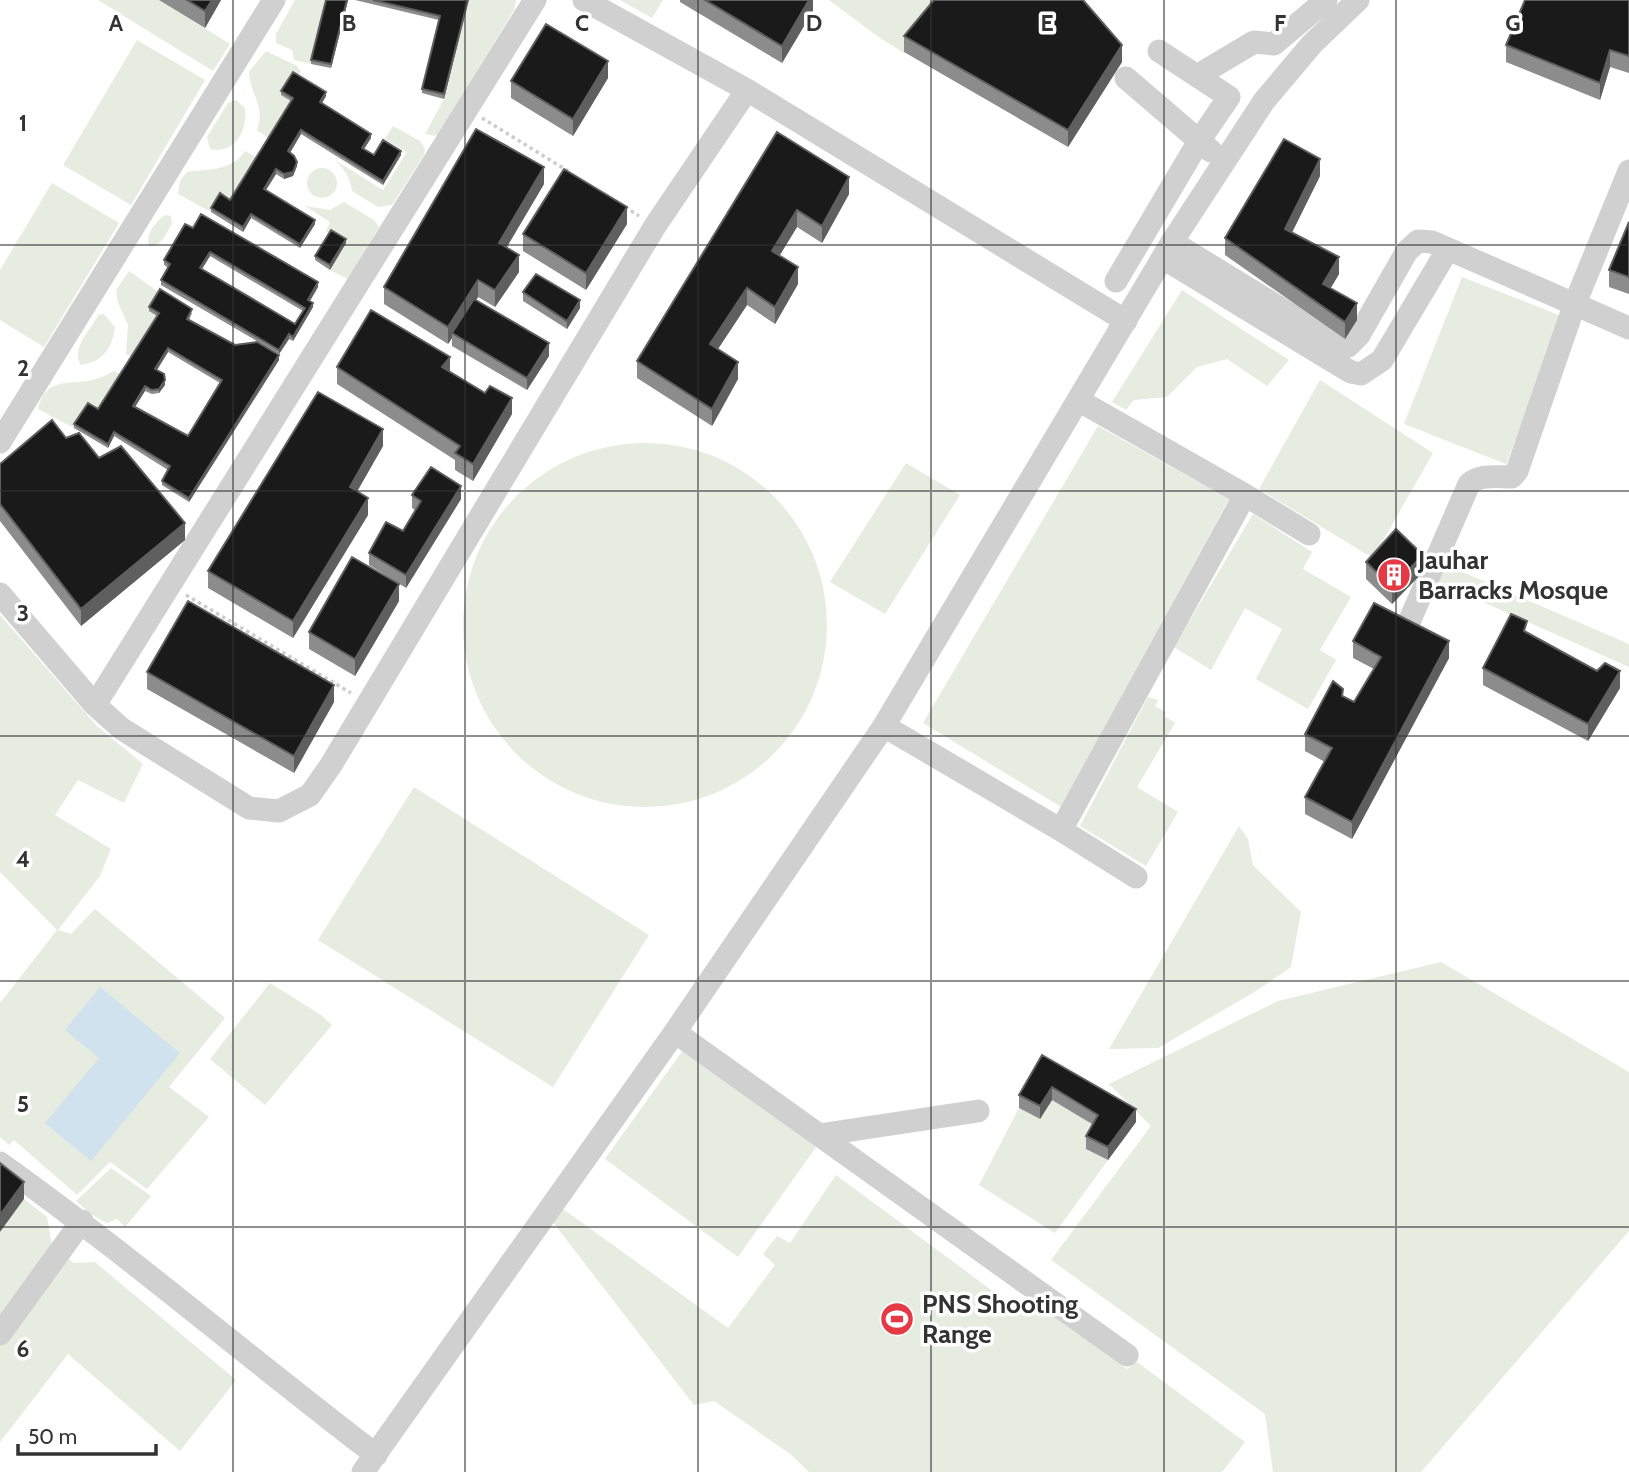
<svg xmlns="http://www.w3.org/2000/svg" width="1629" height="1472" font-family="Cabin,sans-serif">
<rect width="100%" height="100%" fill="#fff"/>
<path fill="#e6ecdf" d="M98 0H159L230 44 213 71Z
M295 0H327L311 64 294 60 292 50 276 43V34Z
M464 0H516L514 10 438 136 425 134 444 99Z
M620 0H663L652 18Z
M829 0H947L904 53 877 36Z
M137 40 205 80 131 205 63 165Z
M266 51 297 66 301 72 281 95 293 102 270 139 257 130C266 104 250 96 249 72Z
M236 100 245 108C248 130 235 155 210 149L207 137 228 103Z
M393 126 420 141 425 149 424 155 392 205 378 207 352 191C350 177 345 170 335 160L383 190 407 152 385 139Z
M245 151 258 158 230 204 211 212 178 194 180 181 187 172C207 169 233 171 245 151Z
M307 183a15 15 0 1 1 30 0a15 15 0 1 1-30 0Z
M52 183 119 223 44 347 0 320V270Z
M344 202 374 220 379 227 348 279 330 270 346 243 326 231 330 222 305 206 330 210Z
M165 215 171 216 172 224C166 233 161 248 149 246 145 234 156 221 165 215Z
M129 271 160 293 159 317 133 358 126 354 128 325 118 303 116 290Z
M1462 277 1564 317 1506 464 1404 424Z
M1182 290 1289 360 1267 386 1227 359 1197 367 1167 397 1134 400 1126 410 1112 402Z
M104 314 115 327C112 348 103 362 81 365 70 348 91 331 98 315Z
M114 371 122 375 98 413 88 408 74 428 38 409C45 377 68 385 93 380 100 378 107 375 114 371Z
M1320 380 1433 453 1373 558 1259 489Z
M1098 426 1229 499 1061 807 923 723Z
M463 625a182 182 0 1 1 364 0a182 182 0 1 1-364 0Z
M906 463 960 495 885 614 830 582Z
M1253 514 1312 552 1303 569 1351 597 1320 650 1336 660 1308 709 1256 679 1282 629 1245 608 1211 670 1174 647Z
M1446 565 1629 644V667L1438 582Z
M0 615 97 726 143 764 124 803 78 780 55 815 111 849 100 876 58 930 71 934 95 909 225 1018 169 1087 209 1117 147 1189 110 1162 77 1195 14 1140 9 1145 0 1137V1003L57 930 0 872Z
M1148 697 1158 700 1155 706 1166 712 1164 716 1175 723 1137 787 1178 812 1146 866 1080 826Z
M414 787 649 935 553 1087 318 940Z
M1239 826 1248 839 1253 865 1301 912 1291 967 1256 991 1158 1048 1109 1049Z
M1441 962 1629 1072V1231L1421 1472H1273L1265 1414 1051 1260 1151 1126 1109 1084 1278 1001Z
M270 983 321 1015 332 1025 265 1105 210 1059Z
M683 1050 816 1147 738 1257 605 1159Z
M1052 1100 1098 1127 1086 1149 1108 1160 1055 1233 979 1185 1019 1108 1040 1119Z
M111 1168 151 1196 125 1227 117 1219 107 1223 92 1215 76 1201Z
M836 1175 1017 1309 1030 1297 1127 1369 1137 1362 1245 1442 1222 1472H809L790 1454 714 1401 694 1405 552 1221 563 1209 728 1328 775 1265 763 1254 777 1236 790 1243Z
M24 1199 47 1217 52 1246 74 1263 95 1262 236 1380 180 1451 68 1354 0 1442V1232Z"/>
<path fill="#cfe2ee" d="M100 987 180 1053 91 1161 45 1123 99 1058 65 1030Z"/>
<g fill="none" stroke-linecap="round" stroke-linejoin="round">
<path stroke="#cdcdcd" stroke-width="3.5" stroke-dasharray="3.5 3.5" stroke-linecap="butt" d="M482 118 568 171
M625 207 639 216
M186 595 351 693"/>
<path stroke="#d0d0d0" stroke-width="23" d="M584 0 747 90 1126 321
M1197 76 1254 42 1274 44 1326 0
M1126 78 1211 151
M1172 242 1340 345 1348 346 1359 335 1407 251 1418 241 1432 242 1629 328
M1163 258 1339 365 1351 372 1361 374 1382 360 1448 249
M1116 281 1199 141 1229 97 1159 51
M0 442 274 0
M1245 495 1309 534
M0 594 95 705 122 729 249 808 279 811 310 795 331 765 655 226 747 90
M1409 622 1469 484C1481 474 1497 477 1512 477L1517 471 1574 306 1629 171
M95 705 535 0
M884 726 1061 830 1245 495 1078 400
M1061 830 1136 877
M675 1032 1127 1355
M819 1135 978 1111
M0 1163C129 1255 250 1359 376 1455
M0 1334 82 1221
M363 1472 675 1032 884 726 1172 242 1264 101 1312 44 1358 0"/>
</g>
<path fill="#8c8c8c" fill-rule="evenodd" d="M159 0H221L205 28Z
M348 0 331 68 311 64V60Z
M355 0H468L444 99 422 93V89L439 20Z
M680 0H813V11L782 63 680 2Z
M1629 0V73L1610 67 1600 100 1506 62V45Z
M904 36 1122 62 1068 147 904 52Z
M608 78 573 136 511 98V81Z
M281 91 326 96 322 103 371 138 364 149 374 155H401L383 185 301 134 290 153 297 166 293 176 284 179 276 174 266 190 315 224 300 248 251 218 243 232 211 212V208L230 200 291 101 281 95Z
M777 132 849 194 822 243 797 227 779 256 798 284 775 324 747 305 718 349 738 379 712 426 637 378V361Z
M1320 176 1292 233 1339 274 1330 289 1357 320 1345 339 1225 255V238Z
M544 184 507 247 519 272 495 307 478 297 476 300 549 356 527 390 452 346V338L448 344 384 304V287Z
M1629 222V294L1609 287V270Z
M627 224 586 290 523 251V234Z
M193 228 318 287 310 301 313 307 293 341 289 339 279 354 161 285V280L169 268 164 265V260ZM210 256 303 311 295 324 202 269Z
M346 243 330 270 315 260V256Z
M523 292 580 308 567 329 523 301Z
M149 307 192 313 189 320 235 345 279 360 189 502 162 485V481L168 470 114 436 108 448 74 428V424L98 409 157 316 149 311ZM168 352 220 383 188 436 135 407 145 391 152 394 159 393 165 385 157 370Z
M337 367 450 372 512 414 473 481 455 470V460L337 384Z
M66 438 185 540 81 626 0 521V464Z
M383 446 357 491 368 515 293 638 208 588V571Z
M412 495 461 499 406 588 369 565V553L403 531 415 510 412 508Z
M1366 562 1423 572 1392 604 1366 579Z
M399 601 355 676 309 649V632Z
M1527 632 1620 688 1588 741 1483 685V668Z
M1353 641 1449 658 1352 839 1305 814V797L1325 762 1305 751V734L1343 696 1354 702 1374 669 1353 658Z
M147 672 334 702 294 773 147 689Z
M1042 1055 1136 1122 1108 1160 1086 1149V1136L1092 1124 1052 1100 1040 1119 1019 1108V1095Z"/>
<path fill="#5f5f5f" d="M212 0H221L205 28V11Z
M347 0H348L331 68V64Z
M468 0V2L444 99V94Z
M809 0H813V11L782 63V46Z
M1122 45V62L1068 147V130Z
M1610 50V67L1600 100V83Z
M608 61V78L573 136V119Z
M326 92V96L320 107V102Z
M301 130V134L288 156V151Z
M371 134V138L362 152V148Z
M401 151V155L383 185V181Z
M1320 159V176L1285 246V229Z
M297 162V166L293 176 284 179V174Z
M544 167V184L499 260V243Z
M276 169V174L264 193V189Z
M849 177V194L822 243V226Z
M627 207V224L586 290V273Z
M797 210V227L772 268V251Z
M251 214V218L243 232V227Z
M315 220V224L300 248V244Z
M346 239V243L330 270V265Z
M210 252V256L200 272V268Z
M519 255V272L495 307V290Z
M1339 257V274L1323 301V284Z
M798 267V284L775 324V307Z
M478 280V297L455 334 452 333V338L448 344V327Z
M318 282V287L308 304V300Z
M747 288V305L710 361V344Z
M580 300V308L567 329V321Z
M313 303V307L293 341V337Z
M1357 303V320L1345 339V322Z
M289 334V339L279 354V350Z
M549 343V356L527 390V378Z
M168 348V352L155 373V369Z
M279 355V360L189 502V498Z
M450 357V374L442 367Z
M738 362V379L712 426V409Z
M165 380V385L159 393V389Z
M145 386V391L133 410V406Z
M512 398V414L473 481V464Z
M383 429V446L350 504V487Z
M114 432V436L108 448V444Z
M461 486V499L406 588V575Z
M368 498V515L293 638V621Z
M185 523V540L81 626V609Z
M1423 555V572L1392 604V587Z
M399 584V601L355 676V659Z
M1449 641V658L1352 839V822Z
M1620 671V688L1588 741V724Z
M334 685V702L294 773V756Z
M1052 1087V1100L1040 1119V1106Z
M1136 1109V1122L1108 1160V1147Z
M24 1182V1199L0 1232V1215Z"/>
<path fill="#1a1a1a" stroke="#5f5f5f" stroke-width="2" fill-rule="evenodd" d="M187 0H212L205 11Z
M326 0H347L331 64 311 60Z
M373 0H468L444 94 422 89 440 16Z
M705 0H809L782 46Z
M934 0H1083L1122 45 1068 130 904 36Z
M1525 0H1629V56L1610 50 1600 83 1506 45Z
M546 24 608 61 573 119 511 81Z
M293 72 326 92 320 102 371 134 362 148 374 155 383 140 401 151 383 181 301 130 288 151 294 156 297 162 293 172 284 174 276 169 264 189 315 220 300 244 251 214 243 227 211 208 220 193 230 200 293 98 281 91Z
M476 129 544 167 499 243 519 255 495 290 478 280 448 327 384 287Z
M777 132 849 177 822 226 797 210 772 251 798 267 775 307 747 288 710 344 738 362 712 409 637 361Z
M1284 139 1320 159 1285 229 1339 257 1323 284 1357 303 1345 322 1225 238Z
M564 169 627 207 586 273 523 234Z
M201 214 318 282 308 300 313 303 293 337 289 334 279 350 161 280 170 264 164 260 185 224 193 228ZM210 252 305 308 295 324 200 268Z
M1629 222V277L1609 270Z
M331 230 346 239 330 265 315 256Z
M536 274 580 300 567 321 523 292Z
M160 289 192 309 187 319 235 345 257 342 279 355 189 498 162 481 170 466 114 432 108 444 74 424 88 403 98 409 159 313 149 307ZM168 348 222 380 188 436 133 406 145 386 152 390 159 389 165 380 164 374 155 369Z
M474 299 549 343 527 378 452 333Z
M371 310 450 357 442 367 485 393 490 386 512 398 473 464 455 453 460 446 337 367Z
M318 392 383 429 350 487 368 498 293 621 208 571Z
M52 420 66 438 79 433 99 458 121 446 185 523 81 609 0 504V464Z
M431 467 461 486 406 575 369 553 386 522 403 531 421 501 412 495Z
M1396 529 1423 555 1392 587 1366 562Z
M352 557 399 584 355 659 309 632Z
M188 601 334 685 294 756 147 672Z
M1374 603 1449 641 1352 822 1305 797 1332 748 1305 734 1333 681 1343 689 1342 696 1354 702 1381 657 1353 641Z
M1511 614 1527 621 1524 631 1597 671 1605 663 1620 671 1588 724 1483 668Z
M1042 1055 1136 1109 1108 1147 1086 1136 1098 1115 1052 1087 1040 1106 1019 1095Z
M0 1163 24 1182 0 1215Z"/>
<path fill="none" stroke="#333" stroke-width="2" stroke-opacity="0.55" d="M233 0V1472M465 0V1472M698 0V1472M931 0V1472M1164 0V1472M1396 0V1472M0 245H1629M0 491H1629M0 736H1629M0 981H1629M0 1227H1629"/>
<defs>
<g id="building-disc" transform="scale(1.75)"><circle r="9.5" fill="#e63946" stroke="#fff"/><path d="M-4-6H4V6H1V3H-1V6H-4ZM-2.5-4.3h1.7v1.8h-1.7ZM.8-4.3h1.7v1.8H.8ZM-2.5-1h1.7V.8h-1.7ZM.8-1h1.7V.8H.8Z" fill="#fff"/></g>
<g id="stadium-disc" transform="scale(1.75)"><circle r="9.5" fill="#e63946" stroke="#fff"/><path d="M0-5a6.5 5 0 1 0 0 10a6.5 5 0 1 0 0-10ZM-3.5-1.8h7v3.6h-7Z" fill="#fff"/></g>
</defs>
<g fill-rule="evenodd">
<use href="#building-disc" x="1394" y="575"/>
<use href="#stadium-disc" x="897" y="1319"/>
</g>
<g text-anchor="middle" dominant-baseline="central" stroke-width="7" stroke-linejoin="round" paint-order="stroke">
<g font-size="26" font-weight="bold" fill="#333" stroke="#fff" text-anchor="start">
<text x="1418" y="560">Jauhar<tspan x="1418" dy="30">Barracks Mosque</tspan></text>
<text x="922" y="1304">PNS Shooting<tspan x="922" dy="30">Range</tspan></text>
</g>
</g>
<g font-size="23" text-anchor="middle" font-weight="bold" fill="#333" stroke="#fff" stroke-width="7" stroke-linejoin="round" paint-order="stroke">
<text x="116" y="31">A</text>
<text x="349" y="31">B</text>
<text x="582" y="31">C</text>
<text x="814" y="31">D</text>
<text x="1047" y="31">E</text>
<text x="1280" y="31">F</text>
<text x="1513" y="31">G</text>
<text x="23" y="131">1</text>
<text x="23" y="376">2</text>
<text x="23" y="621">3</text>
<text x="23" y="867">4</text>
<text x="23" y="1112">5</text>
<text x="23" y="1357">6</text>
</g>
<path d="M18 1444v10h138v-10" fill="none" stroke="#333333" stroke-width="3.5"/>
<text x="28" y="1444" font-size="21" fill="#333333" stroke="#ffffff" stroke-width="5" paint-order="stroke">50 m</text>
</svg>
